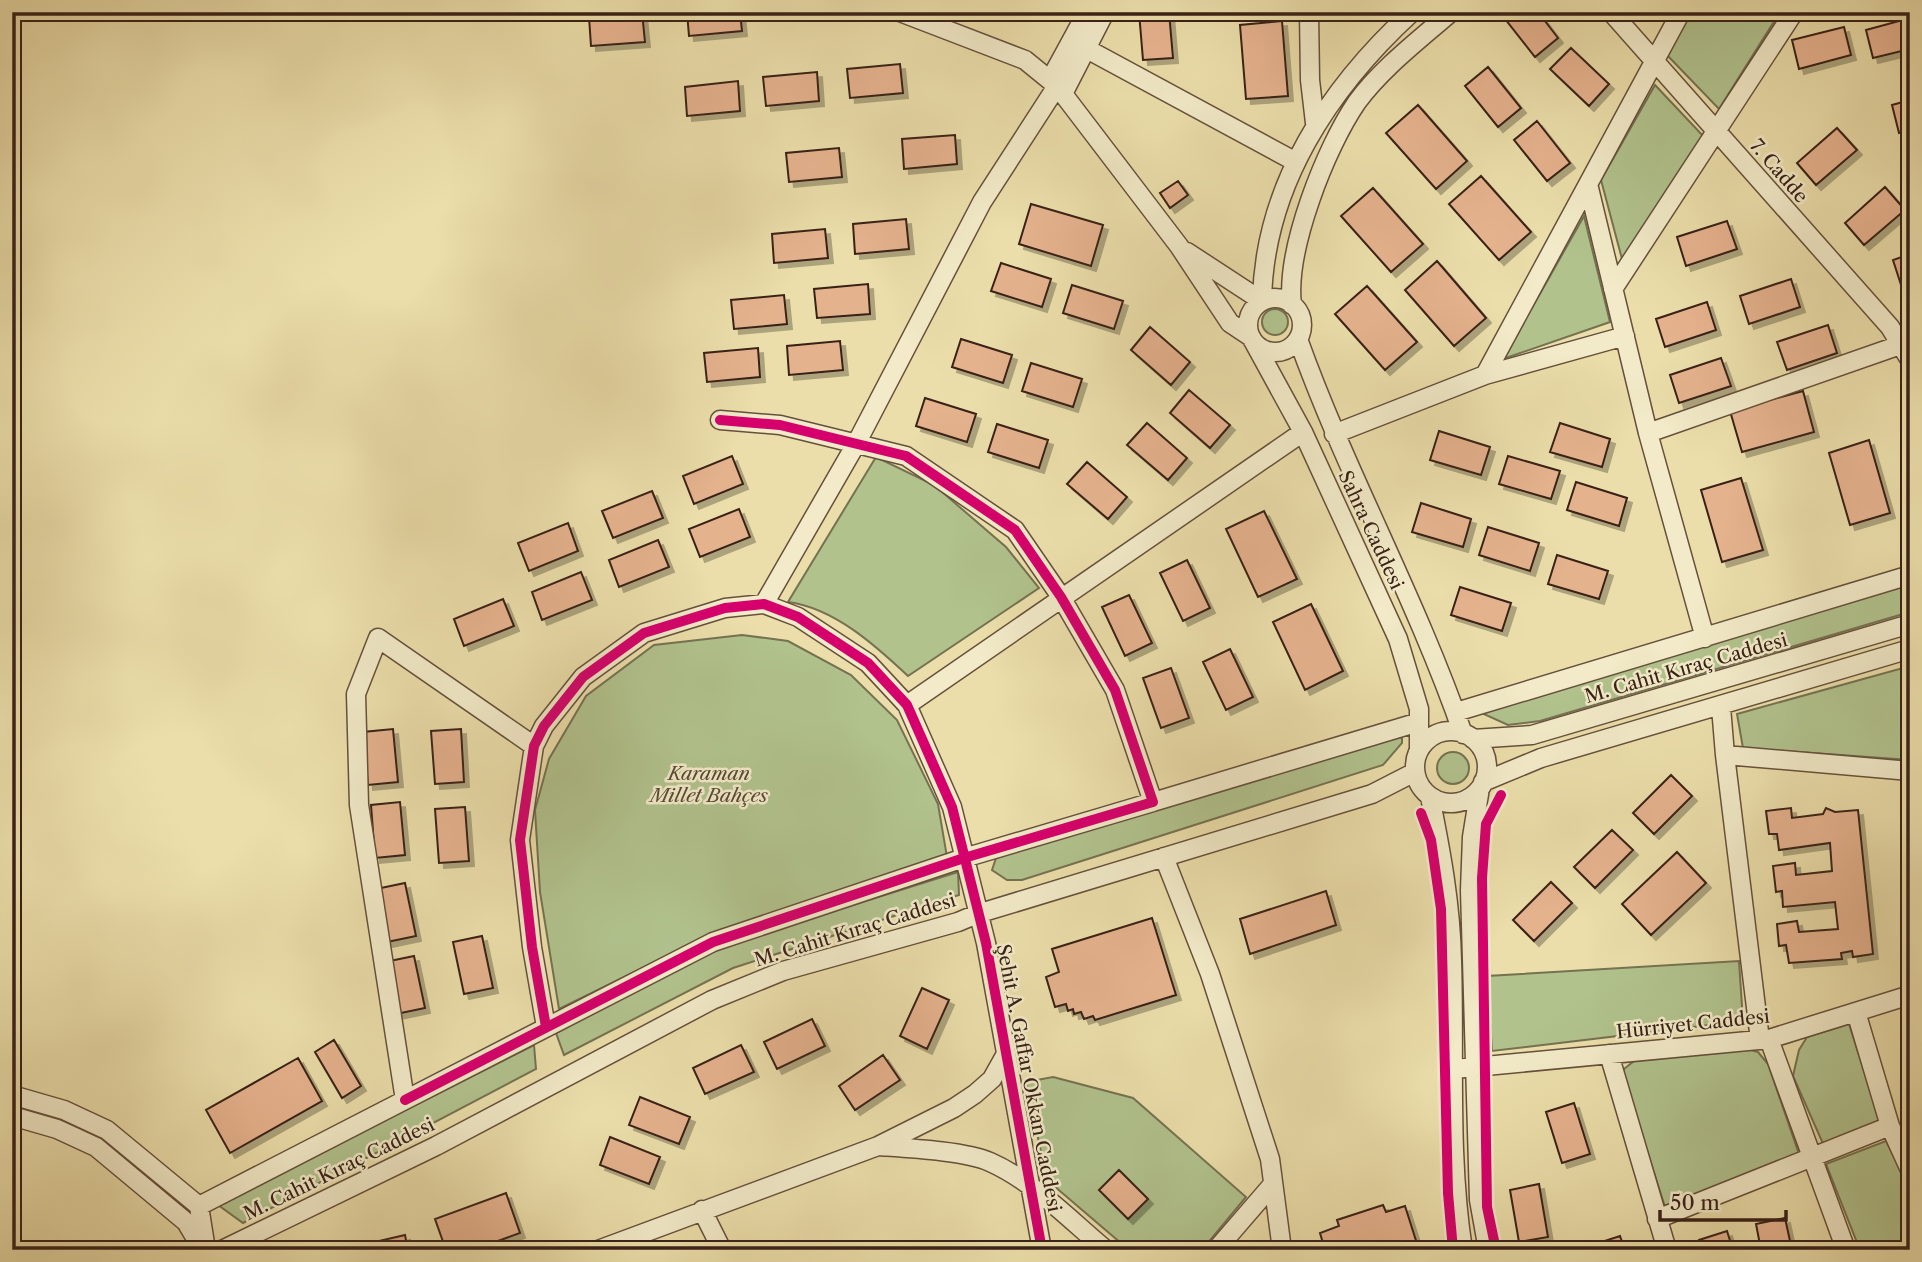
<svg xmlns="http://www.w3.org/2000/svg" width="1922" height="1262" font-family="'Libre Caslon Text',serif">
<defs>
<filter id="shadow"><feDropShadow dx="5" dy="5" stdDeviation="0" flood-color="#0004"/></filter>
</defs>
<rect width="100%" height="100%" fill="#ebdeaa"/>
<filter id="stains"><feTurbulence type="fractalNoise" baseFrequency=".00286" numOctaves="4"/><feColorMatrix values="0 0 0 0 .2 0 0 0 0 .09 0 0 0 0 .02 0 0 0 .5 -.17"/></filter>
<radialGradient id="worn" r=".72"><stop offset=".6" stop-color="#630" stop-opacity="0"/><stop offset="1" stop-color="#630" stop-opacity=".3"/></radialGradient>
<path fill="#b1c28d" stroke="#757252" stroke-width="2" d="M1688 12H1780L1719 109 1666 54Z
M1655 85 1706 139 1622 259 1601 180Z
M1584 216 1610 322 1503 359Z
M1262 322a13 13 0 1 1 26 0a13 13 0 1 1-26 0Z
M876 457 934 485 1006 547 1039 588 908 676C875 645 834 608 788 602Z
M1910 580V612L1540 721 1508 725 1477 711Z
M742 635 788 641 851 675 897 720 938 804 947 857 706 937 559 1009 540 892 535 810 549 759 586 696 654 645Z
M1910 666V760L1743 748 1737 714Z
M1395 737 1402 738V743L1383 765 1022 880H1007L992 870 996 858Z
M1437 768a16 16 0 1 1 32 0a16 16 0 1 1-32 0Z
M958 872 959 895 733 968 564 1055 556 1033 719 947Z
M1739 961 1743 1021 1492 1051 1487 976Z
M1849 1024 1880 1121 1824 1146 1793 1076 1799 1050 1807 1037Z
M534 1045 536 1069 243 1223 218 1205Z
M1747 1049 1758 1052 1768 1064 1799 1154 1665 1207 1623 1076 1624 1069 1634 1061Z
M1053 1077 1133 1098 1246 1197 1202 1250H1129L1047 1180 1026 1082Z
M1886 1141 1910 1188V1250H1860L1826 1164Z"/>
<path fill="#e5b28e" stroke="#392118" stroke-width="2" filter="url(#shadow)" d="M642 12 645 42 591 46 589 17Z
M687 12H740L742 31 689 36Z
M1139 12H1169L1173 58 1143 60Z
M1505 12H1538L1558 38 1535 57 1502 15Z
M1910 18V49L1873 58 1866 30Z
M1282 21 1288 96 1246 99 1240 25Z
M1844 27 1851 55 1799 69 1792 40Z
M1571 48 1609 84 1589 106 1550 69Z
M900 64 903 93 850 98 847 69Z
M1488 67 1521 108 1498 127 1465 86Z
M817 72 819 101 766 106 763 77Z
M738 81 740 111 687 116 685 87Z
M1910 100V130L1899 133 1892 105Z
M1418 105 1467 161 1436 189 1386 133Z
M1537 121 1570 163 1547 181 1514 140Z
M1837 128 1857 150 1816 185 1797 163Z
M955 135 957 164 904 169 902 139Z
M839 148 842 177 789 182 786 153Z
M1481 176 1531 232 1499 260 1449 204Z
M1178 181 1188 195 1170 208 1160 193Z
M1885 187 1905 210 1864 245 1845 223Z
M1373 188 1423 244 1391 272 1341 216Z
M1031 204 1103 225 1091 266 1019 244Z
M906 219 909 249 855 254 853 224Z
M1727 221 1737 249 1686 266 1677 237Z
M825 229 828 258 774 263 772 234Z
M1910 254V285L1902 288 1893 260Z
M1437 261 1486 318 1454 346 1405 290Z
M1001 263 1051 279 1042 307 991 291Z
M1791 279 1800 307 1749 324 1740 296Z
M868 284 870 314 817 318 814 289Z
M1072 285 1123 301 1114 329 1063 313Z
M1367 286 1417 342 1385 370 1335 314Z
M784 295 787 324 734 329 731 300Z
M1707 302 1716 330 1665 347 1656 319Z
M1828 325 1837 353 1787 370 1777 342Z
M1150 327 1190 362 1171 385 1131 350Z
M961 339 1012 355 1003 383 952 367Z
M840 341 843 370 789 375 787 346Z
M758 348 760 377 707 382 704 353Z
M1721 358 1731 386 1679 403 1670 375Z
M1031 363 1082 379 1073 407 1022 391Z
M1189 390 1230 425 1210 448 1170 413Z
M1803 391 1814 432 1742 452 1730 411Z
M925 398 976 414 967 442 916 426Z
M1147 423 1187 458 1168 480 1127 445Z
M1560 423 1610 439 1602 467 1550 452Z
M997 424 1048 440 1039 468 988 452Z
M1439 431 1490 447 1481 475 1430 460Z
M1869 440 1890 513 1850 525 1829 453Z
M732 456 743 484 694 504 683 476Z
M1508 456 1560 471 1551 499 1499 484Z
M1087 462 1127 497 1108 519 1067 484Z
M1741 478 1763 550 1722 562 1701 490Z
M1576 482 1627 498 1619 526 1567 510Z
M652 491 663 518 613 538 602 511Z
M1421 503 1471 519 1463 547 1412 532Z
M739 509 750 537 700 557 689 529Z
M1264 511 1297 579 1258 597 1226 529Z
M568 523 578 551 529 571 518 543Z
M1488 527 1539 543 1530 571 1479 555Z
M658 540 669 567 619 587 609 560Z
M1557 555 1608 571 1599 599 1548 584Z
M1187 560 1210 608 1183 621 1160 573Z
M581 572 592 600 542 620 532 592Z
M1460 587 1511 603 1502 631 1451 615Z
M1129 595 1152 643 1125 656 1102 607Z
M503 599 514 626 464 646 454 619Z
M1311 604 1343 671 1305 690 1273 622Z
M1230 649 1253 697 1226 710 1203 662Z
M1171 668 1189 718 1161 728 1143 678Z
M393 729 398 782 368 785 363 732Z
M461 729 464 782 435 784 431 731Z
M1671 775 1692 796 1654 834 1633 813Z
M400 802 405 855 375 858 371 805Z
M465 807 469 861 439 863 435 809Z
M1791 808 1792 818 1823 814 1826 808 1835 812 1858 810 1873 954 1853 957 1852 951 1841 953 1842 959 1789 963 1786 945 1779 946 1777 924 1797 921 1799 932 1838 929 1835 902 1783 907 1782 891 1776 892 1773 866 1795 863 1796 875 1832 871 1830 843 1779 850 1777 834H1769L1766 811Z
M1612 830 1633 850 1595 888 1574 867Z
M1677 852 1706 883 1651 935 1622 904Z
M1551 882 1572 903 1534 941 1513 920Z
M405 883 416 936 387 942 376 889Z
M1326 891 1336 925 1250 954 1240 919Z
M1152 918 1176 995 1095 1020 1093 1016 1084 1019 1081 1012 1074 1014 1073 1009 1068 1011 1066 1004 1055 1007 1046 977 1059 972 1052 949Z
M482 936 493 988 464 994 453 942Z
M414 956 425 1008 396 1014 385 962Z
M922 988 949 1000 927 1049 900 1036Z
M812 1019 825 1046 777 1069 764 1042Z
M334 1040 361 1086 342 1098 315 1052Z
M741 1045 754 1072 705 1094 693 1068Z
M883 1055 900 1080 855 1110 839 1086Z
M298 1058 322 1101 230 1153 206 1110Z
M640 1097 690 1117 679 1144 629 1125Z
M1574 1103 1590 1154 1562 1163 1546 1112Z
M610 1137 660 1157 649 1184 600 1165Z
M1119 1170 1148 1199 1128 1219 1099 1190Z
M1539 1184 1548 1237 1519 1242 1510 1190Z
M506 1193 520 1233 473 1250H446L435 1219Z
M1383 1205 1386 1212 1405 1206 1419 1250H1325L1320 1233 1339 1226 1337 1220Z
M1785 1218 1792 1250H1761L1756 1224Z
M1727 1231 1733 1250H1702L1699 1240Z
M405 1235 408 1250H353V1247Z
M1620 1236 1625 1250H1594L1592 1245Z"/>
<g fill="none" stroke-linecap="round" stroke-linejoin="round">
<g stroke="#66503c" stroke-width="21">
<path id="minor" d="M900 12 1025 60 1057 86 1179 246 1230 323 1251 337 1303 432 1398 639 1419 709V750
M1309 12 1310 80 1315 123
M1611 12 1890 327 1910 360
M1085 48 1296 162
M1050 80 1087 12
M1064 92 1105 12
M1589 188 1648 433 1903 344
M1187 252 1262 301
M1613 289 1794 12
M1248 325a27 27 0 1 1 54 0a27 27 0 1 1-54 0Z
M1262 301C1264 186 1329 88 1412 12
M1292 305C1285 250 1326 147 1357 102 1382 68 1419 40 1451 12
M1298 339C1346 473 1416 598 1463 734
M1485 375 1625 336
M1648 433 1705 638
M1334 434 1485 375 1681 12
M764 604 856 444 982 202 1057 86
M907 705 1303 432
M1721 707 1725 755 1910 771
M1456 712 1910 575
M1415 767a36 36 0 1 1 72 0a36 36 0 1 1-72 0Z
M1473 739 1532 735 1910 624
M1725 755 1760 1040
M1483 782 1541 758 1910 649
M1480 788 1472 837 1470 890 1479 1200 1488 1250
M1430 797C1441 851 1451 905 1452 961 1455 1056 1448 1155 1463 1250
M1153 802 1419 722
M1164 857 1210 974 1270 1159 1282 1250
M1856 1012 1890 1126 1910 1170
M546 1027 532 947 520 840 534 746 544 726 583 677 644 633 725 608 764 604 798 617 868 663 907 705 952 807 986 943 1042 1250
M1769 1039 1846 1250
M1609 1054 1667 1250
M1454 1069 1769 1039 1910 995
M12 1095 64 1110 107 1130 199 1206 206 1250
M405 1100 713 942 964 858 1153 802 1115 690 1061 597 1015 530 906 456 780 425 720 420
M12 1116 57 1129 96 1147 186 1222 202 1249
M878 1146C906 1148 966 1151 990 1162 1033 1181 1070 1220 1106 1250
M199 1206 405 1100 359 805 356 694 378 638 534 746
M702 1210 722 1250
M1657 1219 1890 1126
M222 1250 436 1146 712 1000 783 971 958 922 977 914 1372 794 1415 772
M598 1250 878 1146 954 1108 975 1094 992 1079 1006 1054
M1216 1250 1273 1184"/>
</g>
<use href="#minor" stroke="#f2eac8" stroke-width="18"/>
<g stroke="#f2eac8" stroke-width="15">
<path id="cycleway" d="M1421 813 1431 840 1441 909 1448 1193 1453 1250
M546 1027 532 947 520 840 534 746 544 726 583 677 644 633 725 608 764 604 798 617 868 663 907 705 952 807 986 943 1042 1250
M405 1100 713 942 964 858 1153 802 1115 690 1061 597 1015 530 906 456 780 425 720 420
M1496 1250 1487 1207 1482 878 1486 824 1501 795"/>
</g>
<use href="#cycleway" stroke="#d6006c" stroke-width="10"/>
</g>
<g text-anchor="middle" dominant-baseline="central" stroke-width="5" stroke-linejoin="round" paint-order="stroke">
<g font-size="19" fill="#392118" stroke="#f2eac8">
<text transform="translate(1779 171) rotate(49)">7. Cadde</text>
<text transform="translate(1371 530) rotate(65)">Sahra Caddesi</text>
<text transform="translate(1686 668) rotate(-16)">M. Cahit Kıraç Caddesi</text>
<text transform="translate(855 930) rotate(-17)">M. Cahit Kıraç Caddesi</text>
<text transform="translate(1693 1024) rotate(-6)">Hürriyet Caddesi</text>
<text transform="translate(1029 1078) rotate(79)">Şehit A. Gaffar Okkan Caddesi</text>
<text transform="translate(339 1169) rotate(-26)">M. Cahit Kıraç Caddesi</text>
</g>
<g font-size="19" font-style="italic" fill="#574935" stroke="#f2eac8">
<text x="709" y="773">Karaman<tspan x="709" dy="22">Millet Bahçes</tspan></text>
</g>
</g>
<rect width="1922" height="1262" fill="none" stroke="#ebdeaa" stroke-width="42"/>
<rect x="14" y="14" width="1894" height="1234" fill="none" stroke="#392118" stroke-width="3.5"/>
<rect x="21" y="21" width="1880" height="1220" fill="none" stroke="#392118" stroke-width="2"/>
<path d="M1660 1210v10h126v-10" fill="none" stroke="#392118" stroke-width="3.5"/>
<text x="1670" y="1210" font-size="21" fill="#392118" stroke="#f2eac8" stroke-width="5" paint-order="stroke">50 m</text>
<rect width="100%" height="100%" filter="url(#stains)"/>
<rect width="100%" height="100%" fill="url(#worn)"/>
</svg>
